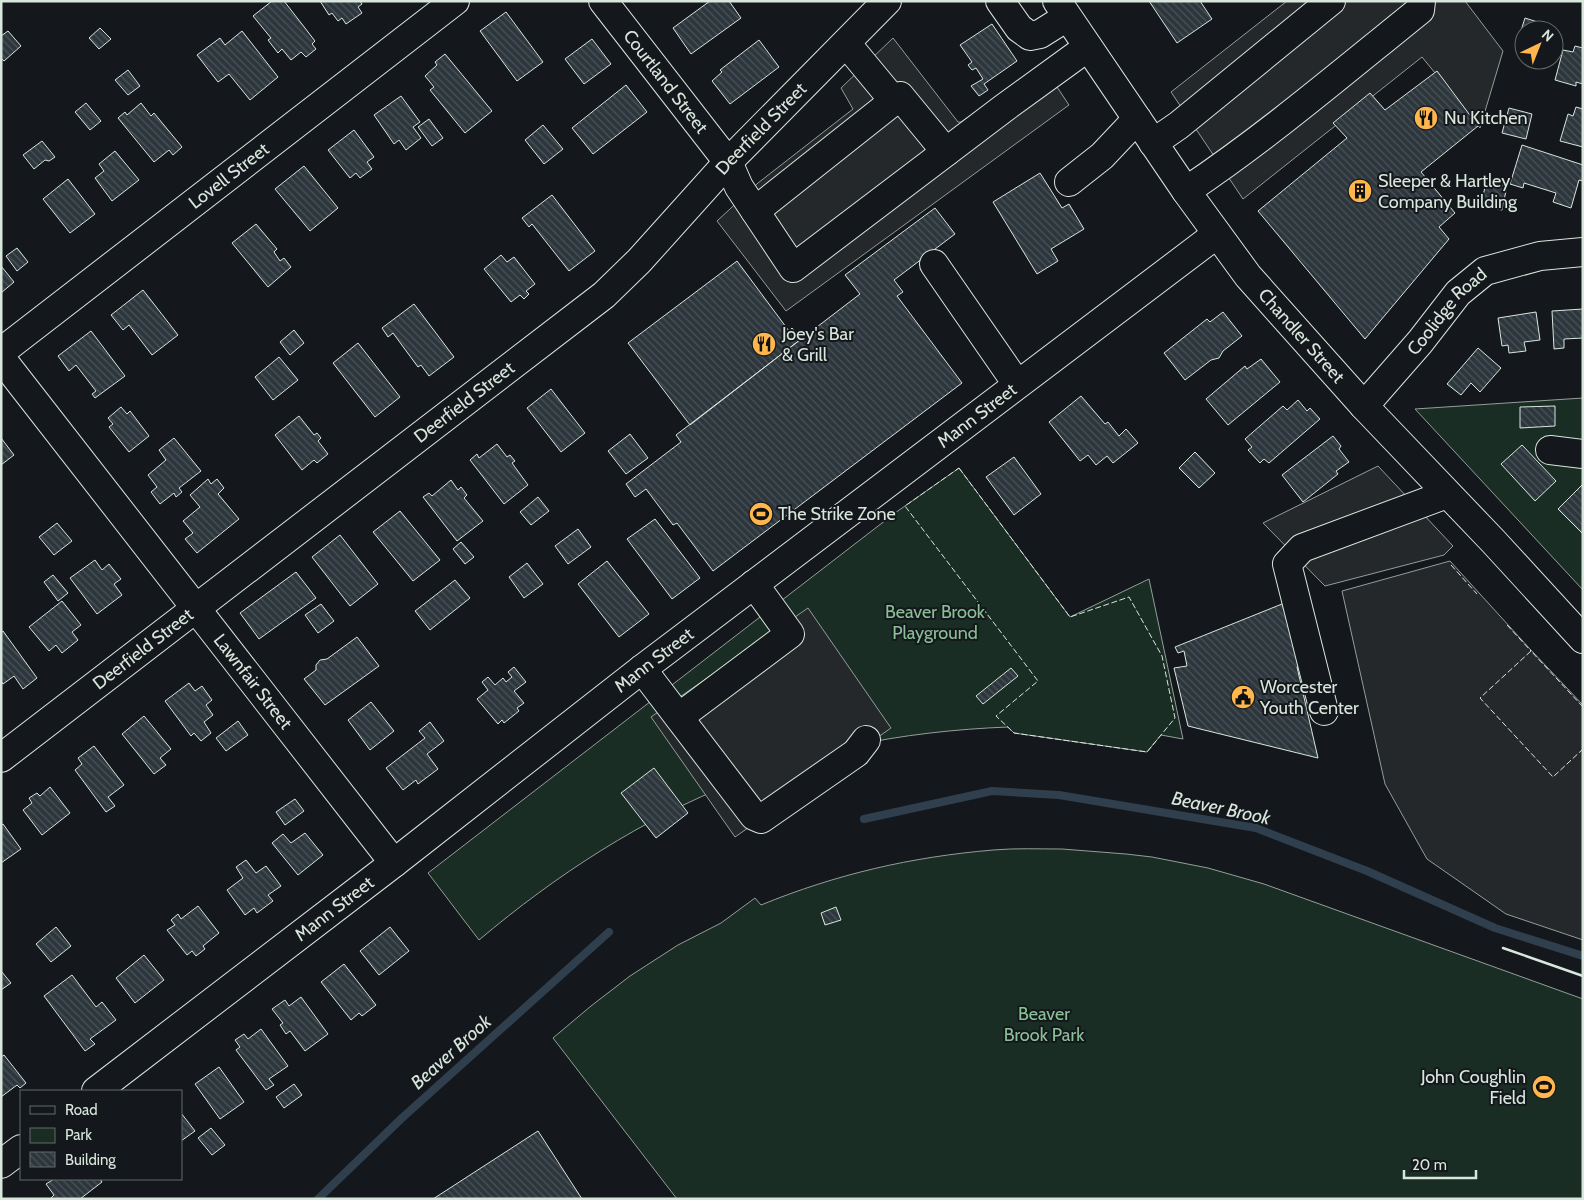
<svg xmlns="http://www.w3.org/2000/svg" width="1584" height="1200" font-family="Cabin,sans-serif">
<defs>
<pattern id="building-back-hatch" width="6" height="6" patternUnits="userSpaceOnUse" patternTransform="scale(1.25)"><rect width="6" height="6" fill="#2c363c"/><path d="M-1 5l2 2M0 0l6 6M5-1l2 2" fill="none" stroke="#4a5358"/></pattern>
</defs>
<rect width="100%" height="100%" fill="#14181c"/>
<path fill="#1a2d24" stroke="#939e99" d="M1583 398V590L1415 409Z
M959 468 1070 617 1149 579 1183 739 1161 735 1147 752 1014 733 1008 727C956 729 902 735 851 746 831 750 812 758 793 764 774 770 754 775 736 782 642 819 556 875 479 940L428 873 895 513Z
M1062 849 1126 854 1152 857 1208 868 1264 884 1583 999V1199H677L553 1038 591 1006 630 976 678 945 721 923 755 898 761 905C837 874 911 857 993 850 1016 848 1039 849 1062 849Z"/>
<path fill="#24282b" stroke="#939e99" d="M1287 1H1465L1503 51 1480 128 1422 57 1243 199 1171 92Z
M893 38 958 122H961L1040 67 1055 84 1069 105 786 311 717 221 758 183 853 109 841 88Z
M1378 466 1453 546 1444 555 1325 586 1263 523Z
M1450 561 1530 649 1583 705V940L1506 914 1427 859 1385 784 1342 591Z
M808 608 891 728 735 837 651 717Z"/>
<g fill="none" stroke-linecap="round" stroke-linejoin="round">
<path stroke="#2f3f4d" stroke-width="8" d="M864 819 992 791 1059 795 1256 828 1367 871 1495 928 1583 956
M318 1199 402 1118 609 932"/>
</g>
<path fill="url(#building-back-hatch)" stroke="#d8e6dc" d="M272 1H284L315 41 312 44 316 49 306 57 301 52 291 60 282 49 278 53 268 40 271 38 253 16Z
M320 1H360L362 4 358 7 362 13 346 24 342 18 338 21 332 13 329 15Z
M710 1H729L741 18 691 54 673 28Z
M1149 1H1200L1212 19 1177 43Z
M506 12 543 62 517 81 480 31Z
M1525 18 1547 25 1546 30H1524V42L1518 40Z
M992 24 1017 61 984 84 988 90 979 96 971 86 983 79 976 68 972 70 968 65 972 62 960 45Z
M100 28 111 39 99 49 89 38Z
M8 31 21 46 4 61 1 58V36Z
M242 31 278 77 250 100 229 74 218 82 197 55 220 38 225 45Z
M592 39 611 64 584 84 565 59Z
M759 40 779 67 730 104 712 81 722 72 720 70Z
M1575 46 1583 48V84L1576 82V86L1555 80 1563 50 1573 52Z
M445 54 492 111 465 133 430 90 434 87 425 76 437 65 435 62Z
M128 70 140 86 128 95 115 80Z
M1437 71 1478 126 1421 172 1455 213 1439 227 1449 239 1365 339 1258 211 1347 138 1333 123 1370 93 1385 110Z
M626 85 647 112 593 154 572 128Z
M401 96 420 122 413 127 421 138 406 150 399 140 394 144 374 115Z
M86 103 101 121 90 130 75 112Z
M141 103 151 116 154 113 182 147 173 155 169 150 154 162 118 118 125 112 127 115Z
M1576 107 1583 109V147L1560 141 1568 114 1573 116Z
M1509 108 1532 114 1526 139 1502 133Z
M429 119 443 138 432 146 418 127Z
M543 125 563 149 544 164 525 140Z
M354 130 374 157 367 162 372 169 360 178 356 173 350 178 328 150Z
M42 141 55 157 49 161 45 160 34 169 23 155Z
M1522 145 1583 165V181L1579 180 1571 208 1553 202 1556 193 1524 183 1523 188 1510 184Z
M115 151 139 180 112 201 95 178 104 171 99 164Z
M304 166 338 208 310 231 275 189Z
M1040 173 1062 208 1069 204 1084 229 1051 249 1058 261 1037 274 993 202Z
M68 179 95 214 70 233 43 199Z
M1486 182 1507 186 1502 210 1481 206Z
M552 195 595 251 569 271 532 224 529 227 522 218Z
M935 208 955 234 894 280 903 292 897 296 962 383 713 571 677 523 673 525 646 489 635 497 626 484 681 442 676 435 860 294 845 275Z
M256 224 277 249 274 252 280 261 284 258 291 267 268 287 232 243Z
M17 248 28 262 17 271 6 256Z
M501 255 507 262 514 257 535 284 526 291 529 294 524 299 520 295 511 302 484 269Z
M737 261 789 331 792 328 801 339 690 425 628 343Z
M1 266 14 282 1 293Z
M143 290 178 335 152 355 129 325 123 330 111 315Z
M414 304 454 357 429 376 421 365 418 367 393 333 388 337 382 328Z
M1583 309V338L1564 339V348L1554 349 1552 311Z
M1223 312 1242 336 1223 351 1219 358 1211 360 1185 380 1164 353 1207 319 1210 322Z
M1536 312 1540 340 1524 342 1526 351 1509 353 1508 345 1502 346 1498 318Z
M294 330 304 343 290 355 280 342Z
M91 331 125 376 95 398 92 394 96 391 76 365 69 371 58 356Z
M358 343 400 397 375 417 333 363Z
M1478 348 1501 368 1480 392 1471 383 1461 395 1447 384Z
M279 357 298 380 273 400 255 377Z
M1261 359 1280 382 1228 425 1206 399 1245 366 1247 369Z
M551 389 585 433 561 452 527 408Z
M1081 396 1105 424 1108 422 1119 436 1126 429 1138 443 1113 463 1107 456 1096 465 1088 455 1080 461 1049 422Z
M1298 400 1307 411 1310 408 1320 419 1269 463 1264 459 1260 463 1248 450 1252 447 1245 439 1283 406 1287 410Z
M1555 406V426L1520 428V407Z
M121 407 127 414 130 411 149 436 129 452 109 427 113 424 108 418Z
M299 416 314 435 317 433 321 438 318 441 328 454 317 463 314 460 302 470 275 435Z
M630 434 648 458 626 474 608 451Z
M1333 436 1341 446 1339 449 1349 462 1336 471 1338 474 1303 502 1282 475Z
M1 438 14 455 1 465Z
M174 438 201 471 179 488 182 492 176 497 174 493 160 504 151 492 157 487 148 475 166 460 159 450Z
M497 444 507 457 510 455 515 461 512 463 528 485 504 504 470 460 477 454 479 458Z
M1522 445 1556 481 1535 501 1501 464Z
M1195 452 1215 473 1199 488 1179 468Z
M1014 457 1041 494 1014 515 986 477Z
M208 479 211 484 217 479 224 488 218 494 239 519 197 553 185 539 193 533 183 521 200 507 190 495Z
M451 480 458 490 461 487 467 495 464 498 483 521 457 541 423 497 429 493 432 496Z
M1583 484V534L1558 509Z
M538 497 549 511 531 525 520 512Z
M400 511 440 560 413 581 373 532Z
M655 519 700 578 672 599 627 539Z
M57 523 72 541 54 555 39 537Z
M578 529 591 547 568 564 555 546Z
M340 535 378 584 350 606 312 557Z
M461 542 474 557 465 564 453 549Z
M95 560 102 570 109 564 121 579 114 584 122 595 97 614 70 578Z
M607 561 649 614 619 637 578 584Z
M527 563 543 584 524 598 509 577Z
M296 572 316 598 259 639 240 613Z
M53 575 68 593 58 601 44 582Z
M455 580 470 598 430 630 415 611Z
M62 601 81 625 72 632 78 640 62 653 56 645 49 651 29 627Z
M1287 602 1304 666 1297 667 1318 758 1188 726 1174 668 1187 666 1184 651 1178 653 1175 647Z
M321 604 334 621 318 633 305 615Z
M3 631 37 678 23 689 14 676 3 684 1 681V632Z
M357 637 379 666 325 705 304 679 316 670V665L320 660 327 659Z
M514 667 526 682 514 691 524 703 517 708 519 711 504 723 502 720 498 724 477 699 488 690 482 682 488 677 495 685 503 678 506 682 512 677 508 672Z
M1011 668 1018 676 983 704 976 696Z
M189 683 195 691 202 686 212 700 206 705 213 715 204 722 211 733 201 741 194 733 191 736 165 701Z
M371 702 394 731 370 750 348 720Z
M144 716 171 749 160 758 166 765 154 774 122 734Z
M238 721 248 735 226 751 216 738Z
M430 722 444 741 427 754 438 769 418 784 416 780 403 790 386 768 425 738 419 731Z
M94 746 124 785 108 797 115 806 106 812 75 770 82 764 78 758Z
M654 768 688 813 656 838 621 793Z
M50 787 70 813 42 835 23 810 32 803 29 798 37 793 40 796Z
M295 799 304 811 285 825 276 812Z
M3 824 21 849 1 863V825Z
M305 833 323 855 298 875 272 843 283 834 291 843Z
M246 860 256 873 266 866 281 886 268 895 273 901 257 913 254 908 245 915 227 890 243 878 236 867Z
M198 906 219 933 203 946 205 949 196 956 192 951 187 955 167 930 175 925 171 920 178 914 181 919Z
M836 907 841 920 825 925 821 913Z
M56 927 71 946 51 962 36 944Z
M390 927 409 951 379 975 360 951Z
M144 955 164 980 135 1003 116 978Z
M344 964 376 1005 362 1016 359 1013 351 1020 321 982Z
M1 971 11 983 1 990Z
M72 975 96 1007 102 1002 116 1020 90 1039 95 1044 85 1051 44 996Z
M301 997 328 1034 305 1051 290 1031 286 1034 280 1025 283 1023 272 1009 285 1000 289 1006Z
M261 1029 288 1066 269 1079 274 1085 266 1090 236 1050 240 1047 235 1040 244 1034 248 1039Z
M4 1055 26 1083 20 1088 17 1085 1 1097V1057Z
M219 1067 244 1102 220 1119 195 1084Z
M294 1084 302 1095 284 1108 276 1097Z
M181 1113 195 1131 181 1141Z
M211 1128 225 1145 212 1155 198 1138Z
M538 1131 582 1199H433Z
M54 1179H100L102 1182 80 1199H50L54 1195 46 1184Z"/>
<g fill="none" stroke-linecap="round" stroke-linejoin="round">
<g stroke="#d8e6dc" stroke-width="30">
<g id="minor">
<path id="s1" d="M603 1 728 162 739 187 793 268 1004 108 1088 47"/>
<path d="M1000 1 1019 28 1030 36 1040 34 1067 17"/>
<path d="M846 43 894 101"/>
<path d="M1153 143 1179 125 1331 1"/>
<path d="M1069 182 1102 156 1137 119"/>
<path d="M1186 191C1268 136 1343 72 1420 10L1421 1"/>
<path d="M755 211 900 96 946 152"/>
<path d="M934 264 1017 384"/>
<path id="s2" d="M1 352 455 1"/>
<path id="s3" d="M1 358 394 863"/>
<path id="s4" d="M1364 406 1420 342 1458 293 1485 271 1540 256 1583 252"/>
<path d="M1550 450 1583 454"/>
<path d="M642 669 754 816 761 819 856 753 866 740"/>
<path d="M1324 711 1287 564 1302 548 1447 494"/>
<path d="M679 717 790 634 754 584"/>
<path id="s5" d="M1 758 604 295 639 261 728 162 887 1"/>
<path id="s6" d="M96 1091 394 863 642 669 1217 234"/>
<path d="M1 1164 21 1149"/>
</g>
</g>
<g stroke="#d8e6dc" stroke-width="30">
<g id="major">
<path id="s7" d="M1057 1 1186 191 1248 276 1364 406 1493 541 1583 639"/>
</g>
</g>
<use href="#minor" stroke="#14181c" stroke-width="28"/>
<use href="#major" stroke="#14181c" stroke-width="28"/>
<path stroke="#d8e6dc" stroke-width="1" stroke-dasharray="6 2.5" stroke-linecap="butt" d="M959 468 1070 617 1129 597 1162 656 1175 718 1147 752 1014 733 996 716 1038 681 905 506Z
M1451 565 1477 594
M1507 625 1531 651
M1583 707 1531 651 1480 698 1553 777 1583 749"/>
<path stroke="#d8e6dc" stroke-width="2.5" d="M1503 948 1583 976"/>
</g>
<defs>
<g id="restaurant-disc" transform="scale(1.25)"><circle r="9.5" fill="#ffb74d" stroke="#14181c"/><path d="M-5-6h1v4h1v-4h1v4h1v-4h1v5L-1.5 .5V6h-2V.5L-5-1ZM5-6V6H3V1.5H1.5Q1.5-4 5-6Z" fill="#111"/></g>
<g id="building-disc" transform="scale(1.25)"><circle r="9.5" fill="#ffb74d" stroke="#14181c"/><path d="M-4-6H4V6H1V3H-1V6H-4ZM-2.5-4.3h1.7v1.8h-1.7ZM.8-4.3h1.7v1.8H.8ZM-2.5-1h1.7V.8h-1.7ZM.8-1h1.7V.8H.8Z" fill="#111"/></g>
<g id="stadium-disc" transform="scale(1.25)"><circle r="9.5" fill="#ffb74d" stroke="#14181c"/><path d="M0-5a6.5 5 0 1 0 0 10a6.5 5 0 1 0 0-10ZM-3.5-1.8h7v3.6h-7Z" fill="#111"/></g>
<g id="civic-disc" transform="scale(1.25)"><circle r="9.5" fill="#ffb74d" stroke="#14181c"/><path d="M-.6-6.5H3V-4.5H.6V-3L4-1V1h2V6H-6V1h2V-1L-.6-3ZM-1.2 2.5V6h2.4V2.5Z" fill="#111"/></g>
</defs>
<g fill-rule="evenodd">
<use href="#restaurant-disc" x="1426" y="118"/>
<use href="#building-disc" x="1360" y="191"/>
<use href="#restaurant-disc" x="764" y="344"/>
<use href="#stadium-disc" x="761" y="514"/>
<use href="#civic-disc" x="1243" y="697"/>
<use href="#stadium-disc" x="1544" y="1087"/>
</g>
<g text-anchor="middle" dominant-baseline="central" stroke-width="4" stroke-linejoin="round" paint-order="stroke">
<g font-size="18" fill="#d8e6dc" stroke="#14181c">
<text stroke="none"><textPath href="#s1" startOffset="102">Courtland Street</textPath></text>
<text stroke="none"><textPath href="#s5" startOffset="989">Deerfield Street</textPath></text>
<text stroke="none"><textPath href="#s2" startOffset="288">Lovell Street</textPath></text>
<text stroke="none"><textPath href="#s4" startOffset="126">Coolidge Road</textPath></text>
<text stroke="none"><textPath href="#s7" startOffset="415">Chandler Street</textPath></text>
<text stroke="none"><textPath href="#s5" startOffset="584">Deerfield Street</textPath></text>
<text stroke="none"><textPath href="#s6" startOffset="1110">Mann Street</textPath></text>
<text stroke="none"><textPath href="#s5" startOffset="179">Deerfield Street</textPath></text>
<text stroke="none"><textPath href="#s6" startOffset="705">Mann Street</textPath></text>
<text stroke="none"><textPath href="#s3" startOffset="410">Lawnfair Street</textPath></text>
<text stroke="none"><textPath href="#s6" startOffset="300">Mann Street</textPath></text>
</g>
<g font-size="18" fill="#d8e6dc" stroke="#14181c" text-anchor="start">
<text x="1444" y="118">Nu Kitchen</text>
<text x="1378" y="181">Sleeper &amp; Hartley<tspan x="1378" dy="21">Company Building</tspan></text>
<text x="782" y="334">Joey's Bar<tspan x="782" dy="21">&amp; Grill</tspan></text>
<text x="778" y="514">The Strike Zone</text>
<text x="1260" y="687">Worcester<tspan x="1260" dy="21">Youth Center</tspan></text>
<text x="1526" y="1077" text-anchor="end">John Coughlin<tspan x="1526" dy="21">Field</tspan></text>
</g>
<g font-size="18" fill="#8ac095" stroke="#14181c">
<text x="935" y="612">Beaver Brook<tspan x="935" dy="21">Playground</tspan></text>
<text x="1044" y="1014">Beaver<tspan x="1044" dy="21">Brook Park</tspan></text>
</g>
<g font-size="19" font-style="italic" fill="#d8e6dc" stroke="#14181c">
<text transform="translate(1221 808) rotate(12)">Beaver Brook</text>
<text transform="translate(451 1052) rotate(-42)">Beaver Brook</text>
</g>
</g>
<rect width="1584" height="1200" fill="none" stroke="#d8e6dc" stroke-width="5"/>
<rect x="20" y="1090" width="162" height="90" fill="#14181c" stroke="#626a69"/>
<rect x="30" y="1106" width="25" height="8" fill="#14181c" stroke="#626a69"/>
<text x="65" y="1115" font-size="15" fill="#d8e6dc">Road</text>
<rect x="30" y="1128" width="25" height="15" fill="#1a2d24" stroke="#626a69"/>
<text x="65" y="1140" font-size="15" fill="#d8e6dc">Park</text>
<rect x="30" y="1152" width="25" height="15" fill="url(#building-back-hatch)" stroke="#626a69"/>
<text x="65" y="1165" font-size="15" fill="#d8e6dc">Building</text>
<g transform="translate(1539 45) rotate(43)"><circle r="24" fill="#14181c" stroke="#626a69"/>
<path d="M0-4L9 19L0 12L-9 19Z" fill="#ffb74d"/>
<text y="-8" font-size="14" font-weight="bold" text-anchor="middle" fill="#d8e6dc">N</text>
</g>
<path d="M1404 1170v8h72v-8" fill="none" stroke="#d8e6dc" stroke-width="2.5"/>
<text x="1412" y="1170" font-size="15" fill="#d8e6dc" stroke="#14181c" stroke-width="4" paint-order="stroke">20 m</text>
</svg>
